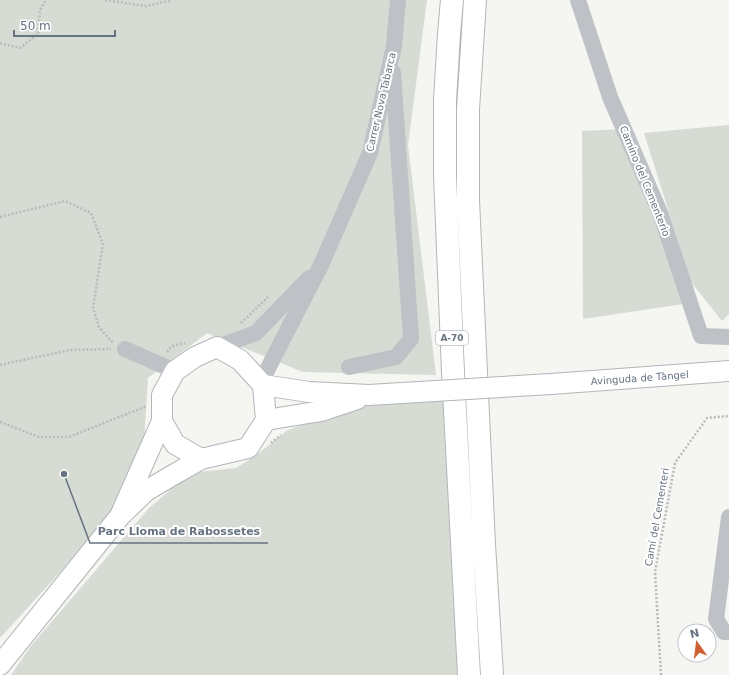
<svg xmlns="http://www.w3.org/2000/svg" width="729" height="675" font-family="'DejaVu Sans',sans-serif">
<rect width="100%" height="100%" fill="#f5f5f2"/>
<path fill="#d6dbd3" d="M0 0H427L408 145 436 375 303 372 207 333 148 378 144 441 114 507 62 570 0 638Z
M729 125V314L722 321 691 282 644 133Z
M624 129 690 303 583 319 582 131Z
M446 397 459 675H11L30 647 149 508 181 481 198 472 236 468 255 456 288 430 323 417 370 405 380 398Z"/>
<g fill="none" stroke-linecap="round" stroke-linejoin="round">
<g stroke="#b2b5b9" stroke-width="22">
<g id="major">
<path id="s1" d="M551 384 729 371"/>
<path d="M263 385 309 392 369 395"/>
<path d="M266 420 321 411 357 399"/>
<path d="M162 421 175 444 201 459"/>
<path d="M0 665 120 516 146 491 173 475 201 459 248 448 266 420 263 385 240 360 217 347 195 357 175 371 162 395V421L120 516"/>
</g>
</g>
<g stroke="#b3b6b9" stroke-width="24">
<path id="highway" d="M452 0 449 34 445 100V175L453 372 469 675
M475 0 468 109V200L484 544 492 675"/>
</g>
<path stroke="#b8babd" stroke-width="2.5" stroke-dasharray="2 2" stroke-linecap="butt" d="M105 0 146 6 172 0
M0 43 20 48 38 34 40 10 46 0
M0 217 65 201 91 213 103 244 93 308 99 327 110 340 113 342
M241 323 268 297
M167 352 172 346 185 343
M0 365 70 350 111 349
M0 422 39 437H69L147 406
M271 443 281 435
M661 675 655 572 675 463 707 418 729 416"/>
<path stroke="#bec1c5" stroke-width="16" d="M578 0 610 97 661 215 701 336 729 337
M217 347 256 333 309 278
M125 349 175 371
M349 367 396 357 411 339 393 72
M261 382 321 265 370 153 394 46 398 0
M729 517 716 619 724 632H729"/>
<use href="#major" stroke="#fff" stroke-width="20"/>
<use href="#highway" stroke="#fff" stroke-width="22"/>
<g stroke="#b2b5b9" stroke-width="22" stroke-linecap="butt">
<path id="major-bridge" d="M369 395 551 384"/>
</g>
<use href="#major-bridge" stroke="#fff" stroke-width="20"/>
</g>
<g text-anchor="middle" dominant-baseline="central" stroke-width="4" stroke-linejoin="round" paint-order="stroke">
<rect fill="#fff" stroke="#959da6" stroke-width="1" x="436" y="331" width="32" height="14" rx="3"/>
<g font-size="9" font-weight="bold" fill="#677380">
<text x="452" y="338">A-70</text>
</g>
<g font-size="10" fill="#677380" stroke="#fff">
<text transform="translate(381 102) rotate(-77)">Carrer Nova Tabarca</text>
<text transform="translate(645 181) rotate(68)">Camino del Cementerio</text>
<text stroke="none"><textPath href="#s1" startOffset="89">Avinguda de Tàngel</textPath></text>
<text transform="translate(657 517) rotate(-80)">Camí del Cementeri</text>
</g>
</g>
<path fill="none" stroke="#677380" stroke-width="1.5" d="M64 474L90 543H268"/>
<circle fill="#677380" stroke="#fff" stroke-width="1.5" cx="64" cy="474" r="4"/>
<g font-size="11" text-anchor="middle" font-weight="bold" fill="#677380" stroke="#fff" stroke-width="4" stroke-linejoin="round" paint-order="stroke">
<text x="179" y="535">Parc Lloma de Rabossetes</text>
</g>
<g transform="translate(697 643) rotate(346)"><circle r="19" fill="#ffffff" stroke="#c2c7cc"/>
<path d="M0-3L7 15L0 10L-7 15Z" fill="#d16135"/>
<text y="-6" font-size="11" font-weight="bold" text-anchor="middle" fill="#677380">N</text>
</g>
<path d="M14 30v6h101v-6" fill="none" stroke="#677380" stroke-width="2"/>
<text x="20" y="30" font-size="12" fill="#677380" stroke="#ffffff" stroke-width="3" paint-order="stroke">50 m</text>
</svg>
